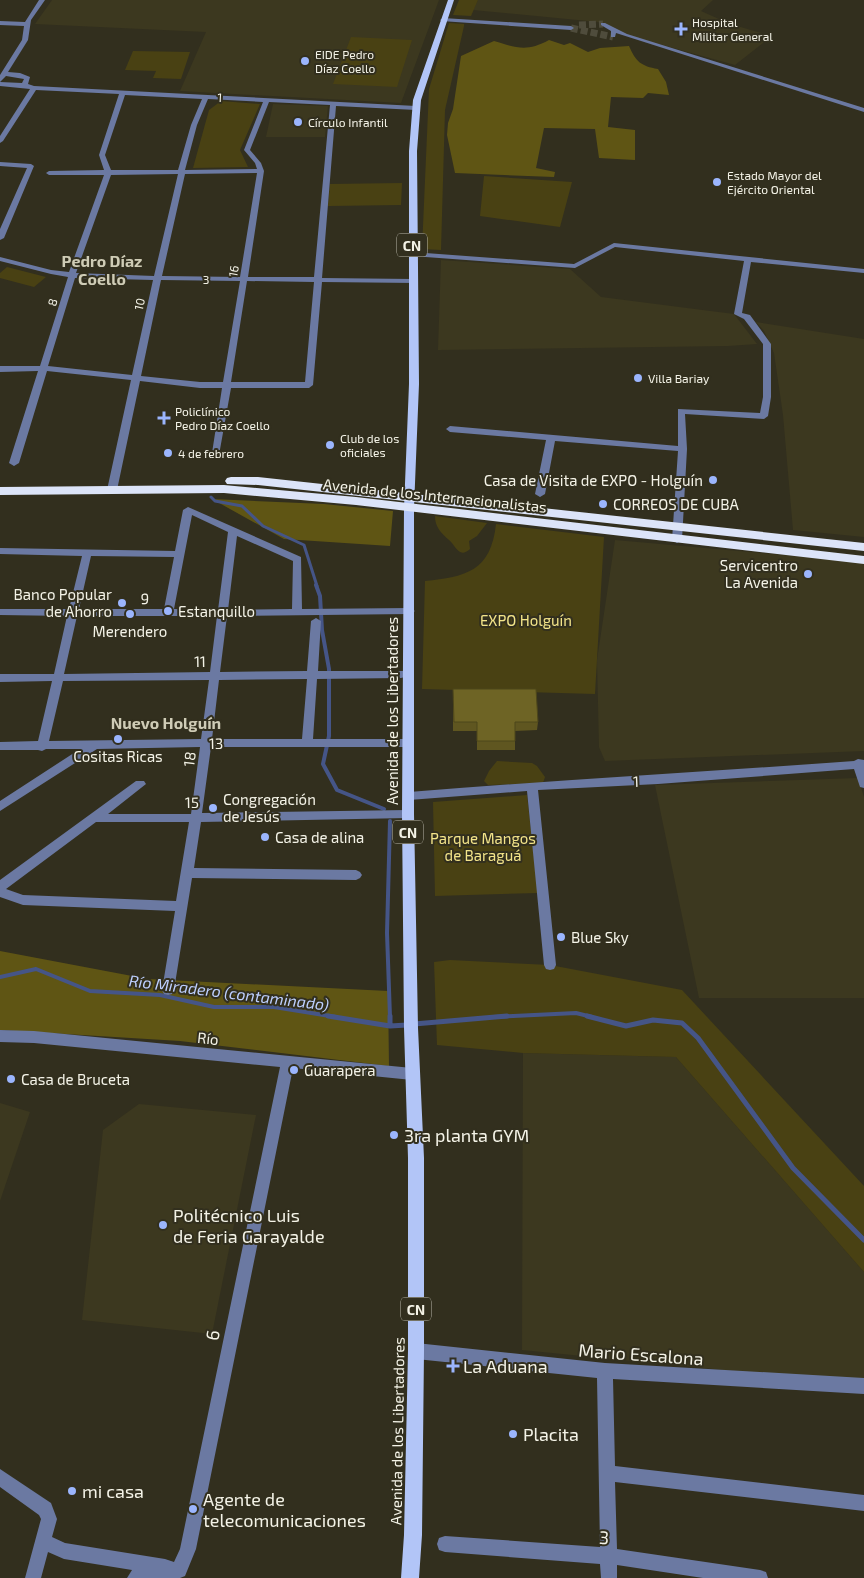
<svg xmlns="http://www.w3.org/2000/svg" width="864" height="1578" font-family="'Exo 2',sans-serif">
<rect width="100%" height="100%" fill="#322f1e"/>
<path fill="#3c381f" d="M52 0H439L401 103 180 91 206 32 35 24Z
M478 0H713L701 11 730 24 772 36 735 65 626 35 598 22 473 10Z
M273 104 328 106 325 137H266Z
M441 260 570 269 601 297 734 314 757 344 728 346 438 350Z
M756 322 864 339V537L793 530 783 415 774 353 764 331Z
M615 540 864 562V751L605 761 599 747 597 660Z
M858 778 864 797V998H699L655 785Z
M523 1053 676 1057 864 1272V1384L522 1350Z
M0 1103 30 1112 0 1201Z
M139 1104 256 1115 212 1334 82 1320 103 1130Z"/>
<path fill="#494113" d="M459 0H478L471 16 453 15Z
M449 23 464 24V26L445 110 441 250 422 249 429 89Z
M351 37 412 40 397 87 333 84Z
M133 51 190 52 181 79 153 78 156 71 125 70Z
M221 101 260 104 240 150 248 167 193 168 209 110Z
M484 176 572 182 560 227 480 216Z
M402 183 401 205 328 206 330 184Z
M7 267 46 277 34 287 0 278V273Z
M435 516 487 523 477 536 469 541 470 549C459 559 456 546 449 540 441 533 435 527 435 516Z
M496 524 604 537 595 694 422 689 425 581C466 577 491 571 496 524Z
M497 761 532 763 537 766 545 777 543 783 488 785 484 781 489 771Z
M527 795 538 893 435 896 433 802Z
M450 960 550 965 682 990 864 1186V1272L676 1057 523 1053 437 1045 434 962Z"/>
<path fill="#5f5514" d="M549 40 564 45 570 43 588 52 600 48 629 46C636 62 641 66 658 69L666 82 669 95 648 93 643 98 611 97 608 127 635 130V160L599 158 595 129 544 128 536 168 555 172 554 177 455 173 447 135 448 123 453 109 461 56 494 41C517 48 527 52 549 40Z
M212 499 324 504 393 511 390 546 284 539Z
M0 951 148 979 388 991 389 1066 180 1041 0 1030Z"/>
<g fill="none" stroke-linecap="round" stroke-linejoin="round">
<path stroke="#455587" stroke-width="3" d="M211 497 215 501 242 506 263 526 304 545 317 586"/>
<path stroke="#455587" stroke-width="4" d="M316 585 320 596 322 630 329 669V736L323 764 337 790 384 809
M0 977 36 969 90 991 160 995 214 1007H274L336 1017
M390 1017 387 933 390 821
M493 1017 576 1013 592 1017"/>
<path stroke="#455587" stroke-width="5" d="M328 1016 390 1026 407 1025
M390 1016V1026
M587 1016 626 1026 653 1020 682 1023 698 1038 793 1168 864 1240
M414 1024 507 1016"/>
<path stroke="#4f4c3c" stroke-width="7" stroke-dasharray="7 3" stroke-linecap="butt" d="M579 25 603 24
M571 28 613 37"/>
<path fill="#6b79a2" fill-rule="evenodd" d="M39 0H45L31 20 28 40 8 72 20 73 30 77 28 84 34 86 416 106 419 108 416 110 336 106 322 278 413 279H416V283L322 282 313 385 309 388H231L219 455 216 456 212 453 222 388H200L140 381 117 490 112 493 107 490 131 380 47 371 19 463 14 466 9 463 38 371 0 372V366H40L68 277 51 274 0 261V257L51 270 69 272 104 175H49L46 173 49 171 104 170 99 155 119 94 36 90 3 141 0 143V136L30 89 0 86V82L22 83 24 79 6 76 0 82V75L22 40 24 26 0 25V21L25 22ZM125 95 202 99 191 125 178 170H111L105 155ZM208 99 263 102 244 150 255 163 257 169 185 170 197 125ZM269 102 330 105 314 277H248L264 171 261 163 250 150ZM257 173 240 277 162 276 185 174ZM178 174 154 276 76 273 111 175ZM75 278 153 280 132 375 48 366ZM161 280 240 281 223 382H200L141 376ZM247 281 314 282 305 382H231Z
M443 18 571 26 574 28 571 30 441 21 440 20Z
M601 23H605L627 34 864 108V112L616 33 615 37H611V31L601 25Z
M0 162 31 164 34 166 4 238 0 240V229L27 168 0 166Z
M614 243 864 269V273L751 262 742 313 750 315 771 344V397L768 416 764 419 685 414 687 449 682 540 677 543 672 540 678 451 555 441 545 494 540 497 535 494 546 440 450 432 446 429 450 426 678 446V409L760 413 763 397V344L744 319 734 314 744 261 615 247 575 268 412 256 408 254 412 252 574 264Z
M188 507 301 557 302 609 410 608 415 611 410 614 227 616 220 672 307 671 311 621 316 618 321 621 318 671H405L406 674 405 677 401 678 317 679 313 739H403L408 743 403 747H211L202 813 408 810 412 811 414 814 412 817 408 818 201 822 194 868 356 870 360 872 362 875 360 878 356 880 192 878 174 990 172 994 168 995 164 994 162 990 175 911 23 905 0 897V880L136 781H144L146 784 108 814H191L200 747 97 749 0 811V801L80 749H46L42 751 38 750H0V742L38 741 52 681 0 682V674H54L67 616 0 615V609H69L82 556 0 554V548L175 551 183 510ZM192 515 228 532 218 610 174 609ZM237 536 293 561 292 609 228 610ZM91 556 174 557 164 609H79ZM77 616H217L210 672 64 674ZM307 679 302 739H212L219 680ZM209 680 201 739 49 741 63 681ZM96 822H189L176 901 23 895 6 889Z
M858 759 864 760V788L860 787 854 769 658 784 538 790 556 965 554 969 550 970 546 969 544 965 527 791 409 800 405 799 403 796 405 793 409 792C557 780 706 772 854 761Z
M0 1030 34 1031 412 1068 417 1070 419 1074 417 1078 412 1080 293 1068 196 1549 185 1576 180 1578H127L132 1570 64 1559 48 1552 41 1578H25L41 1519 39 1515 0 1487V1469L51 1503 57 1519 52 1537 65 1543 165 1559 174 1562 180 1549 280 1067 34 1043 0 1042Z
M416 1343 605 1363 864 1378V1394L613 1379 615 1466 864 1495V1511L615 1482 617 1549 760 1570 766 1572 768 1578H703L617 1565V1578H601L600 1564 445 1552 439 1550 437 1544 439 1538 445 1536 600 1547 597 1378 416 1359 411 1356 408 1351 411 1346Z"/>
<path fill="#b2c5f7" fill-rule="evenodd" d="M448 0H454L421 100 417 151 419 384 414 508V814L418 1028 424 1158V1351L422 1535 419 1578H401L404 1535 408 1351V1158L404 1028 402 814 404 508 409 384V151L413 100Z"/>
<path fill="#dce4f8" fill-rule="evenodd" d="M231 477H258L864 543V551L258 485 227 484 225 481 227 478Z
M224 485 356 497 864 556V564L356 505 224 493 0 495V487Z"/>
</g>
<path fill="#5f5620" d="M453 698 538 722 537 730 515 731V750H477V731H453Z"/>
<path fill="#6e6425" stroke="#4d461a" d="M453 689H536L538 722H515V741H477V722H454Z"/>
<g fill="#9bb5fd" stroke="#322f1e" stroke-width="2">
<path d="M678.5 21.5h5v5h5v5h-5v5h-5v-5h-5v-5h5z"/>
<circle cx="305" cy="61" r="5"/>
<circle cx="298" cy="122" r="5"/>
<circle cx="717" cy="182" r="5"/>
<circle cx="638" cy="378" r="5"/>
<path d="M161.5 410.5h5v5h5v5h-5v5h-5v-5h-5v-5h5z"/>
<circle cx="330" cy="445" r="5"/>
<circle cx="168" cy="453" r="5"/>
<circle cx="713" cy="480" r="5"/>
<circle cx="603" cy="504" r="5"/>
<circle cx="808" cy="574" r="5"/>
<circle cx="122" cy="603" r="5"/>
<circle cx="168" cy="611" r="5"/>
<circle cx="130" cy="614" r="5"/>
<circle cx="118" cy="739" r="5"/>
<circle cx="213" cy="808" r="5"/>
<circle cx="265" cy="837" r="5"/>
<circle cx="561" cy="937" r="5"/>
<circle cx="294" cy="1070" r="5"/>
<circle cx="11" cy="1079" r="5"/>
<circle cx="394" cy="1135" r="5"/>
<circle cx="163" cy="1225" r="5"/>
<path d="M450.5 1358.5h5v5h5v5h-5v5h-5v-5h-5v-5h5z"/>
<circle cx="513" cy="1434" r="5"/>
<circle cx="72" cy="1491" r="5"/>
<circle cx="193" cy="1509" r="5"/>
</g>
<g text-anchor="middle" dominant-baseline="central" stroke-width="4" stroke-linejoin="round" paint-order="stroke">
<g font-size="12" fill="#f4f3e7" stroke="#322f1e" text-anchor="start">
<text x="692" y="22">Hospital<tspan x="692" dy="14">Militar General</tspan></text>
<text x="315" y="54">EIDE Pedro<tspan x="315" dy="14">Díaz Coello</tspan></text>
<text x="308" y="122">Círculo Infantil</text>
<text x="727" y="175">Estado Mayor del<tspan x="727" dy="14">Ejército Oriental</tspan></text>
<text x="648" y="378">Villa Bariay</text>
<text x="175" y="411">Policlínico<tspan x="175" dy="14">Pedro Díaz Coello</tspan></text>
<text x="340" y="438">Club de los<tspan x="340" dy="14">oficiales</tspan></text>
<text x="178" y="453">4 de febrero</text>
</g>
<g font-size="12" fill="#f4f3e7" stroke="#322f1e">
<text transform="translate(220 97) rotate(3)">1</text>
<text transform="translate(233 271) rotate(-80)">16</text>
<text x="206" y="279">3</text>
<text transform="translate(52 302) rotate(-74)">8</text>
<text transform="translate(139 304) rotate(-77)">10</text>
</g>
<g fill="#322f1e" stroke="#bab8ab" stroke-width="1">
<rect x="397" y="233.5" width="30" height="23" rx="4"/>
<rect x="393" y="820.5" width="30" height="23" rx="4"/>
<rect x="401" y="1297.5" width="30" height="23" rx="4"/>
</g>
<g font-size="14" font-weight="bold" fill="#f4f3e7">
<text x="412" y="245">CN</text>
<text x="408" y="832">CN</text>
<text x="416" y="1309">CN</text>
</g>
<g font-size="15" fill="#f4f3e7" stroke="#322f1e" text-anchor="start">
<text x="703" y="480" text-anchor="end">Casa de Visita de EXPO - Holguín</text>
<text x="613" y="504">CORREOS DE CUBA</text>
<text x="798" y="565" text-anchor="end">Servicentro<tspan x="798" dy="17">La Avenida</tspan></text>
<text x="112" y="594" text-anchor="end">Banco Popular<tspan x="112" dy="17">de Ahorro</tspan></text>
<text x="178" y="611">Estanquillo</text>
<text x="130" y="631" text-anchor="middle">Merendero</text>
<text x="118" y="756" text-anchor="middle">Cositas Ricas</text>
<text x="223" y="799">Congregación<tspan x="223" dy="17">de Jesús</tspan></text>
<text x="275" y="837">Casa de alina</text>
<text x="571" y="937">Blue Sky</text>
<text x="304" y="1070">Guarapera</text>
<text x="21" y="1079">Casa de Bruceta</text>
</g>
<g font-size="15" fill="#f4f3e7" stroke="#322f1e">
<text transform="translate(435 495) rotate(6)">Avenida de los Internacionalistas</text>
<text transform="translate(145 598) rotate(1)">9</text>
<text transform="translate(200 661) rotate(-1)">11</text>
<text transform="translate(392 711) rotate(-90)">Avenida de los Libertadores</text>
<text transform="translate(216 743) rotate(-1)">13</text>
<text transform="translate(189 759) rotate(-83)">18</text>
<text transform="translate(636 781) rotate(-2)">1</text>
<text transform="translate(192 802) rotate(-1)">15</text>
<text transform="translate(208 1038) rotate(6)">Río</text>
<text transform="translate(397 1431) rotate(-89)">Avenida de los Libertadores</text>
</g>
<g font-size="15" fill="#f3e489" stroke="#322f1e">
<text x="526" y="620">EXPO Holguín</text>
<text x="483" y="838">Parque Mangos<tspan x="483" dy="17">de Baraguá</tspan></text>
</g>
<g font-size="16" font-weight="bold" fill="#cfccb6" stroke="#322f1e">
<text x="102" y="260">Pedro Díaz<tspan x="102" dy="18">Coello</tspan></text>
</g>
<g font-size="16" font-weight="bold" fill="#cfccb6" stroke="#322f1e">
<text x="166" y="722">Nuevo Holguín</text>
</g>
<g font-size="16" font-style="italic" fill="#bed0ff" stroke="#322f1e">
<text transform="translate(229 992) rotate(7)">Río Miradero (contaminado)</text>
</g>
<g font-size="18" fill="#f4f3e7" stroke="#322f1e" text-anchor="start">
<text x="404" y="1135">3ra planta GYM</text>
<text x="173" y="1215">Politécnico Luis<tspan x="173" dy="21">de Feria Garayalde</tspan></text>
<text x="463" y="1366">La Aduana</text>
<text x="523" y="1434">Placita</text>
<text x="82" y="1491">mi casa</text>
<text x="203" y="1499">Agente de<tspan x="203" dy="21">telecomunicaciones</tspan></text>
</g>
<g font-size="18" fill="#f4f3e7" stroke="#322f1e">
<text transform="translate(212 1335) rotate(-79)">6</text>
<text transform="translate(641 1354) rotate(4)">Mario Escalona</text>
<text transform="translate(604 1537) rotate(3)">3</text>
</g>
</g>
</svg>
